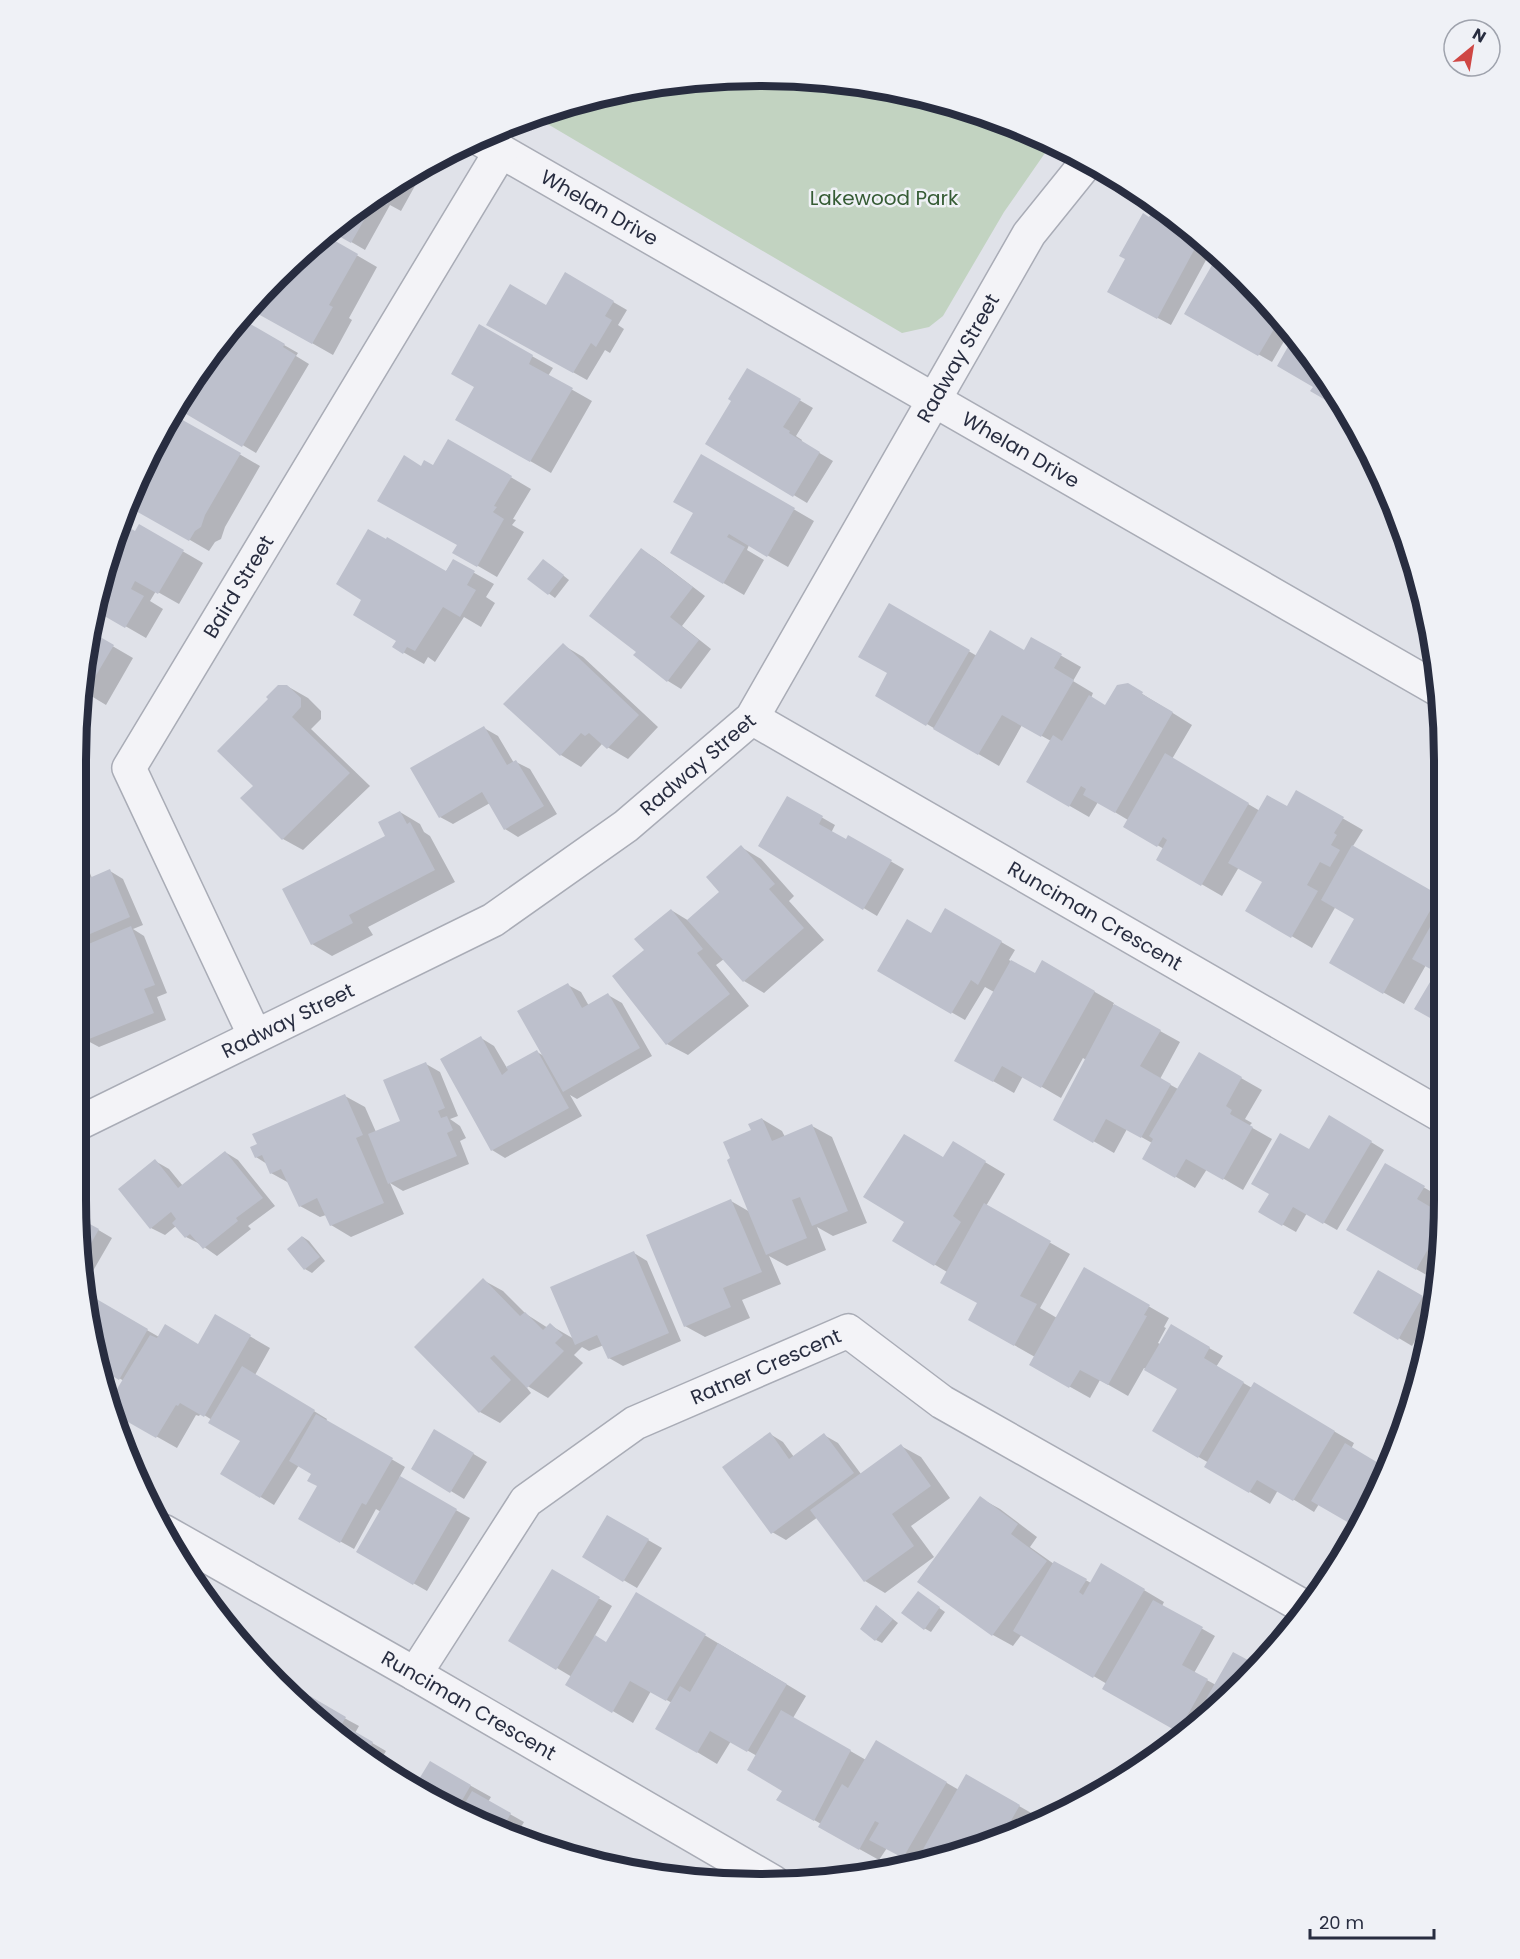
<svg xmlns="http://www.w3.org/2000/svg" width="1520" height="1959" font-family="Poppins,sans-serif">
<rect width="100%" height="100%" fill="#e0e2e9"/>
<path fill="#c2d3c1" d="M760 75 894 88 1022 127 1052 143 1004 212 943 316 929 327 902 333 534 116 627 88Z"/>
<path fill="#0003" d="M414 172 421 175 401 211 390 205 365 250 329 229 380 190Z
M1158 205 1212 249 1171 325 1122 299 1150 219Z
M322 235 377 267 349 318 352 320 333 355 250 308 308 245Z
M565 274 627 310 618 325 624 329 610 353 605 350 587 380 488 325 547 307Z
M1245 276 1290 331 1272 362 1186 313Z
M239 319 298 353 296 356 309 364 256 453 184 410Z
M479 326 553 368 548 376 592 401 551 473 457 419 476 387Z
M748 370 813 408 796 436 802 440 801 442 833 461 807 503 707 443 733 401Z
M172 415 260 466 225 527 221 539 215 542 209 551 128 504 146 457Z
M449 441 531 489 513 519 516 520 512 525 524 532 497 577 454 552 458 545 422 467H433Z
M702 456 814 521 788 567 749 545 747 550 764 560 744 595 672 553 694 513Z
M120 524 135 533 139 526 203 563 179 604 156 591 150 601 163 609 146 638 94 608 98 582Z
M642 550 655 558 705 596 682 626 711 649 681 689 668 681 635 655 638 651Z
M453 561 494 584 486 597 495 603 481 627 464 617 435 662 428 657 424 664 394 647Z
M549 564 569 580 555 598 529 579Z
M890 605 977 656 1024 652 1032 639 1081 667 1073 681 1093 693 1091 698 1106 707 1128 685 1192 725 1172 759 1260 811 1288 808 1297 792 1363 830 1353 846 1355 849 1439 897V1021L1417 1008 1438 972 1426 965 1404 1004 1331 963 1356 918 1336 906 1312 948 1247 910 1264 882 1239 867 1222 896 1158 859 1164 849 1125 826 1128 820 1098 802 1089 817 1028 782 1051 741 1022 725 999 766 877 695 889 673Z
M90 633 133 658 106 705 83 691 80 697Z
M563 645 583 657 658 727 628 759 602 744 581 767 561 755Z
M287 686 308 698 321 711V719L311 729 370 786 303 850 283 839Z
M484 728 498 736 514 763 516 762 530 769 557 814 518 837 505 829 490 803 453 824 440 817Z
M788 798 835 825 831 833 846 841 849 837 904 869 877 916 760 846Z
M400 812 420 824 424 832 430 836 455 882 368 927 373 935 332 956 312 944 387 836Z
M741 847 761 859 794 896 789 901 824 940 764 993 744 981 724 959 716 965 749 1006 688 1055 667 1044 646 951 671 910 689 921 721 892Z
M76 854 84 859 92 878 110 871 123 879 143 925 133 929 144 936 167 993 157 997 166 1020 99 1047 86 1040 76 1015V955L82 952 80 947 76 949Z
M946 910 1015 950 1009 960 1035 976 1043 962 1114 1003 1113 1005 1180 1042 1160 1079 1178 1089 1199 1054 1262 1090 1245 1119 1252 1123 1249 1126 1272 1139 1243 1190 1207 1169 1195 1188 1144 1158 1152 1143 1127 1129 1114 1153 1055 1119 1086 1060 1083 1058 1061 1098 1023 1076 1014 1093 956 1060 994 992 985 987 965 1020 879 971 932 935Z
M568 985 581 992 589 1006 608 995 622 1003 652 1056 577 1099 570 1095 582 1116 505 1158 492 1150 481 1038 494 1046 507 1068 537 1052 544 1056Z
M426 1064 440 1072 458 1116 450 1119 460 1126 466 1138 460 1141 469 1164 403 1191 390 1183 404 1214 351 1237 331 1225 326 1215 320 1217 300 1206 289 1183 271 1173 267 1164 256 1157 345 1096 365 1107 376 1132 402 1122Z
M1330 1117 1384 1150 1337 1230 1307 1213 1296 1232 1260 1212 1271 1194 1309 1151Z
M762 1119 782 1131 785 1137 812 1126 832 1137 867 1223 833 1236 817 1227 826 1250 787 1266 769 1256 781 1284 742 1300 750 1318 705 1337 685 1326 731 1201 750 1212 753 1131Z
M953 1143 1005 1174 986 1206 1070 1254 1040 1308 1057 1318 1084 1269 1169 1318 1164 1327 1166 1328 1158 1343 1160 1344 1171 1326 1223 1356 1216 1367 1252 1388 1254 1384 1354 1443 1351 1449 1384 1468 1356 1525 1319 1504 1314 1512 1278 1490 1270 1504 1206 1466 1209 1463 1154 1431 1179 1388 1144 1368 1128 1396 1100 1380 1090 1398 1031 1365 1035 1357 970 1320 979 1303 947 1272 894 1240Z
M225 1152 238 1160 275 1206 248 1226 251 1229 217 1256 200 1244 186 1237 176 1226 165 1235 151 1228 155 1161 169 1169 183 1186Z
M1385 1165 1437 1195 1430 1208 1439 1213V1261L1430 1277 1348 1230Z
M78 1218 112 1238 86 1283Z
M303 1237 309 1241 325 1261 312 1273 305 1269 289 1249Z
M634 1253 647 1261 681 1341 623 1366 609 1358 604 1345 589 1351 582 1347 574 1355 583 1363 548 1398 524 1384 531 1393 500 1423 480 1412 483 1280 503 1291 526 1314 548 1328 550 1325 574 1339Z
M1379 1272 1431 1302 1439 1288 1434 1308 1412 1346 1355 1312Z
M88 1296 159 1337 199 1346 215 1316 270 1348 255 1375 327 1419 326 1421 405 1467 399 1478 470 1518 427 1591 359 1552 381 1512 376 1509 354 1549 300 1519 319 1486 313 1473 299 1465 274 1505 222 1474 242 1440 212 1420 201 1413 199 1416 196 1415 177 1448 113 1412 110 1404 124 1381 97 1365Z
M435 1431 487 1462 464 1499 413 1468Z
M770 1434 783 1442 794 1457 824 1435 838 1443 861 1474 901 1446 921 1457 950 1498 911 1526 934 1557 885 1593 865 1581 818 1517 786 1540 772 1532Z
M980 1498 1000 1509 1037 1537 1030 1547 1054 1564 1055 1563 1091 1583 1102 1565 1164 1602 1162 1606 1215 1636 1194 1673 1216 1685 1245 1683 1211 1711 1216 1703 1213 1701 1205 1716 1183 1734 1104 1689 1107 1684 1022 1634 1013 1646 993 1635Z
M608 1517 662 1548 637 1588 584 1557Z
M552 1571 612 1606 594 1637 607 1644 636 1594 806 1696 793 1718 866 1760 876 1742 959 1790 967 1776 1033 1814 1025 1828 938 1861 915 1864 887 1848 879 1860 820 1827 821 1824 778 1799 784 1790 757 1756 731 1741 717 1764 657 1728 672 1703 651 1691 633 1723 567 1684 572 1677 510 1640Z
M924 1597 945 1612 931 1632 924 1628Z
M883 1611 898 1623 882 1643 876 1640Z
M272 1679 359 1726 355 1733 386 1751 379 1763Z
M430 1763 491 1797 488 1802 524 1822 517 1834 418 1792 388 1769 417 1786Z"/>
<path fill="#bdc0cc" d="M401 179 387 205 376 199 351 243 328 230 380 190Z
M1157 204 1200 239 1157 319 1107 292 1125 259 1119 256 1143 213 1149 217Z
M323 234 358 254 329 305 333 307 312 344 249 309 308 245Z
M1216 258 1245 276 1280 319 1258 356 1184 314Z
M565 272 614 301 605 316 612 320 596 347 591 343 573 373 486 325 510 284 546 305Z
M240 318 285 344 283 347 296 355 242 447 181 411 231 328Z
M479 324 533 355 529 364 573 388 530 462 455 420 474 387 451 374Z
M1294 336 1330 380 1346 412 1310 391 1313 387 1277 366Z
M747 368 801 399 783 427 790 431 789 433 820 452 793 497 705 444 731 401 728 399Z
M172 414 241 453 205 515 201 527 195 531 189 541 127 506 146 457Z
M448 439 512 476 494 506 497 507 493 512 504 519 477 567 452 553 457 545 377 501 404 455 421 466 424 460 433 465Z
M701 454 795 508 767 557 729 534 727 537 745 547 723 584 670 553 693 513 673 502Z
M121 523 135 531 139 524 184 550 158 594 135 581 131 589 144 596 125 628 94 610 98 582Z
M368 529 386 539 387 537 446 571 453 559 475 571 467 585 476 590 460 617 443 607 415 651 407 647 403 654 392 647 396 641 353 615 361 600 336 584Z
M641 548 693 587 670 617 699 640 667 682 633 655 636 652 589 616Z
M543 559 564 575 548 595 527 579Z
M889 603 970 650 926 726 875 696 887 673 858 657Z
M990 630 1024 650 1031 637 1062 654 1054 668 1074 680 1041 737 1002 715 978 755 933 729Z
M90 631 114 645 85 694 80 692Z
M563 643 639 715 607 749 589 733 585 736 581 733 560 756 503 704Z
M1128 683 1143 692 1142 694 1173 712 1115 813 1083 795 1086 789 1081 786 1069 807 1026 782 1053 735 1062 741 1089 695 1105 705 1117 685Z
M278 685H287L301 698V707L292 717 350 773 282 840 240 798 253 786 217 751 268 699 266 697Z
M484 726 507 765 516 760 544 806 504 830 482 792 439 818 410 768Z
M1165 753 1249 803 1201 886 1156 860 1167 840 1163 837 1157 847 1123 827Z
M1296 790 1344 817 1334 833 1337 835 1331 845 1340 850 1330 867 1320 862 1307 885 1318 891 1291 938 1245 911 1262 882 1228 863 1267 795 1287 806Z
M787 796 823 816 819 824 846 839 848 835 892 860 863 910 758 846Z
M400 811 407 824 410 822 435 870 349 915 353 923 311 945 282 889 385 836 378 822Z
M741 845 775 884 769 889 804 928 743 982 687 920 719 892 706 877Z
M1352 845 1439 895 1383 994 1329 963 1354 919 1321 900Z
M76 862 81 874 85 873 87 879 110 869 130 917 83 937 82 934 76 936Z
M945 908 1002 941 978 985 971 980 951 1014 877 971 907 919 931 933Z
M671 909 703 949 697 953 730 994 666 1045 612 976 644 950 634 939Z
M1439 911V1023L1414 1009 1436 972 1412 959Z
M131 926 155 985 144 989 154 1013 84 1041 76 1019V953L80 952 79 948Z
M1011 960 1035 973 1042 960 1095 991 1041 1088 1002 1066 993 1082 954 1061Z
M568 983 582 1008 608 993 640 1048 563 1092 517 1011Z
M1114 1004 1161 1030 1140 1066 1171 1084 1141 1138 1106 1119 1093 1143 1053 1120Z
M481 1036 502 1075 508 1070 506 1067 537 1050 569 1108 491 1151 440 1059Z
M1199 1052 1242 1077 1226 1106 1232 1110 1230 1114 1253 1127 1223 1180 1186 1159 1175 1178 1142 1159 1153 1139 1149 1136Z
M426 1062 445 1108 438 1111 441 1118 447 1116 453 1130 447 1133 457 1156 388 1184 368 1134 400 1121 383 1080Z
M345 1094 363 1135 356 1138 384 1203 330 1226 317 1198 299 1207 281 1169 270 1174 262 1155 255 1158 250 1147 257 1144 252 1134Z
M1329 1115 1372 1141 1323 1224 1293 1207 1282 1226 1258 1212 1269 1194 1251 1184 1280 1133 1309 1149Z
M762 1118 772 1141 812 1124 848 1211 812 1226 800 1197 792 1200 807 1238 766 1255 727 1160 730 1158 723 1142 751 1130 748 1124Z
M904 1134 943 1157 953 1141 986 1161 953 1216 961 1222 934 1266 892 1241 904 1222 863 1197Z
M225 1151 263 1198 236 1218 238 1221 203 1249 190 1234 185 1238 172 1223 176 1219 171 1212 150 1229 118 1189 155 1159 178 1188Z
M1385 1163 1425 1186 1417 1199 1439 1212V1230L1416 1270 1346 1230Z
M731 1199 762 1272 723 1288 731 1307 684 1327 646 1235Z
M984 1203 1051 1241 1020 1296 1037 1304 1014 1346 968 1320 977 1303 940 1283Z
M77 1217 99 1229 83 1258 82 1253Z
M302 1236 320 1257 304 1270 287 1249Z
M634 1251 669 1333 608 1359 597 1335 575 1345 550 1287Z
M1084 1267 1150 1305 1144 1315 1147 1316 1108 1385 1080 1370 1069 1388 1029 1365Z
M1378 1270 1423 1296 1398 1340 1353 1313Z
M483 1278 520 1316 525 1312 543 1330 550 1323 563 1335 555 1343 564 1351 527 1388 494 1355 490 1358 511 1380 479 1413 414 1347Z
M1439 1285V1289L1434 1310 1427 1306Z
M88 1294 148 1329 119 1380 97 1367Z
M215 1314 251 1335 204 1417 180 1403 178 1406 176 1405 156 1438 114 1414 109 1402 150 1335 157 1338 165 1324 198 1344Z
M1171 1324 1210 1347 1204 1358 1244 1382 1198 1458 1152 1431 1177 1389 1144 1370Z
M242 1366 315 1410 260 1498 220 1474 240 1441 208 1423Z
M1254 1382 1335 1431 1293 1501 1257 1480 1249 1493 1204 1467Z
M316 1414 393 1458 366 1505 362 1503 340 1543 298 1519 317 1486 307 1481 311 1474 289 1461Z
M434 1429 474 1453 450 1493 411 1469Z
M770 1432 789 1459 824 1433 854 1473 771 1534 722 1467Z
M1345 1443 1385 1467 1356 1527 1311 1501Z
M901 1444 931 1486 892 1514 914 1546 864 1582 810 1510Z
M400 1476 457 1509 413 1585 356 1552Z
M980 1496 1018 1524 1011 1534 1047 1561 992 1636 917 1582Z
M607 1515 649 1539 623 1582 582 1557Z
M1054 1561 1087 1579 1079 1592 1083 1595 1101 1563 1145 1589 1093 1678 1013 1631Z
M552 1569 600 1597 556 1670 508 1641Z
M918 1591 940 1607 924 1630 901 1613Z
M636 1592 706 1634 666 1701 630 1681 612 1713 565 1685 595 1635 606 1642Z
M1153 1600 1203 1627 1182 1665 1208 1679 1178 1732 1102 1689Z
M876 1605 893 1619 875 1641 860 1629Z
M718 1643 787 1684 747 1752 710 1731 697 1753 655 1729 680 1686 690 1692Z
M1233 1652 1259 1666 1245 1683 1208 1713 1214 1703 1206 1699Z
M270 1676 296 1692 293 1697 276 1684Z
M310 1696 346 1717 342 1724 373 1742 367 1753 305 1706Z
M781 1710 851 1750 814 1821 776 1800 782 1791 747 1770Z
M876 1740 947 1782 903 1858 869 1840 879 1823 875 1821 859 1850 818 1827 842 1784 848 1788Z
M430 1761 471 1785 457 1809 418 1792 387 1769 416 1784Z
M966 1774 1020 1805 1002 1836 938 1861 924 1862 918 1858Z
M472 1791 511 1813 503 1828 461 1810Z
M557 1842 591 1862 583 1861 554 1849Z"/>
<g fill="none" stroke-linecap="round" stroke-linejoin="round">
<g stroke="#a9acb6" stroke-width="36">
<g id="minor">
<path id="s1" d="M478 138 1439 690"/>
<path id="s2" d="M752 718 1439 1114"/>
<path id="s3" d="M255 1036 129 768 501 151"/>
<path id="s4" d="M75 1125 493 920 626 826 752 718 1029 234 1087 162"/>
<path id="s5" d="M163 1531 415 1674 773 1882"/>
<path id="s6" d="M415 1674 526 1501 635 1423 848 1331 942 1402 1306 1608"/>
</g>
</g>
<use href="#minor" stroke="#f3f3f7" stroke-width="33"/>
</g>
<g text-anchor="middle" dominant-baseline="central" stroke-width="5" stroke-linejoin="round" paint-order="stroke">
<g font-size="20" fill="#365c35" stroke="#eff1f6">
<text x="884" y="198">Lakewood Park</text>
</g>
<g font-size="20" fill="#282d40" stroke="#eff1f6">
<text stroke="none"><textPath href="#s1" startOffset="140">Whelan Drive</textPath></text>
<text stroke="none"><textPath href="#s4" startOffset="1209">Radway Street</textPath></text>
<text stroke="none"><textPath href="#s1" startOffset="626">Whelan Drive</textPath></text>
<text stroke="none"><textPath href="#s3" startOffset="508">Baird Street</textPath></text>
<text stroke="none"><textPath href="#s4" startOffset="723">Radway Street</textPath></text>
<text stroke="none"><textPath href="#s2" startOffset="396">Runciman Crescent</textPath></text>
<text stroke="none"><textPath href="#s4" startOffset="237">Radway Street</textPath></text>
<text stroke="none"><textPath href="#s6" startOffset="482">Ratner Crescent</textPath></text>
<text stroke="none"><textPath href="#s5" startOffset="352">Runciman Crescent</textPath></text>
</g>
</g>
<path d="M0 0H1520V1959H0ZM760 86H760A674 674 0 0 1 1434 760V1200A674 674 0 0 1 760 1874H760A674 674 0 0 1 86 1200V760A674 674 0 0 1 760 86Z" fill="#eff1f6" fill-rule="evenodd"/>
<path fill="none" stroke="#282d40" stroke-width="8" d="M760 86H760A674 674 0 0 1 1434 760V1200A674 674 0 0 1 760 1874H760A674 674 0 0 1 86 1200V760A674 674 0 0 1 760 86Z"/>
<g transform="translate(1472 48) rotate(30)"><circle r="28" fill="#eff1f6" stroke="#9fa3ad" stroke-width="1.5"/>
<path d="M0-4.5L10 22L0 15L-10 22Z" fill="#cf4744"/>
<text y="-9" font-size="16" font-weight="bold" text-anchor="middle" fill="#282d40">N</text>
</g>
<path d="M1310 1929v9h124v-9" fill="none" stroke="#282d40" stroke-width="3"/>
<text x="1319" y="1929" font-size="18" fill="#282d40" stroke="#eff1f6" stroke-width="4.5" paint-order="stroke">20 m</text>
</svg>
